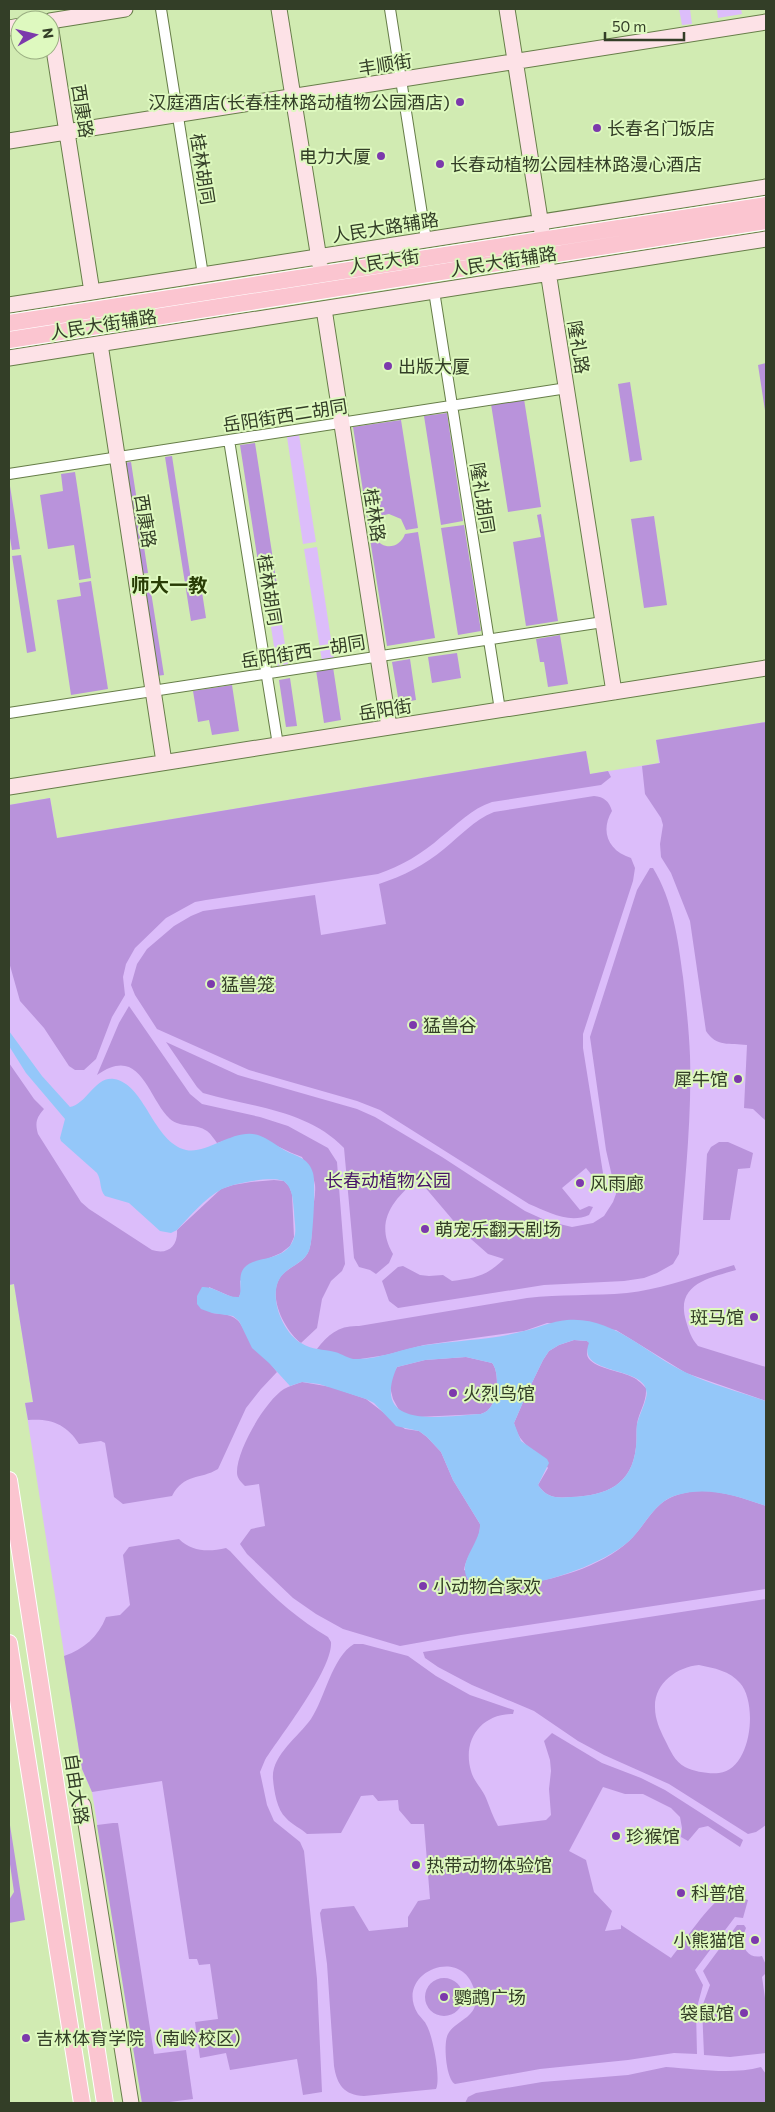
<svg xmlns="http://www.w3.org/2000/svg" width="775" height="2112" font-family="Commissioner,'Noto Sans SC',sans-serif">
<rect width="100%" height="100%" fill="#d1ebb2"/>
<path fill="#dcbdfa" d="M679 9H690L692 24 682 25Z
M717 9H741L742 14 718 18Z
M299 435 316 542 303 544 287 437Z
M317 547 334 659 322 661 304 549Z
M280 612 288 664 277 666 269 614Z
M766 722V2103H142L92 1792 82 1769 25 1403 33 1402 14 1284 9 1285V805L50 798 57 838 586 751 590 774 659 763 656 740Z"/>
<path fill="#b993db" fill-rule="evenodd" d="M766 363V417L758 365Z
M630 382 642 460 630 462 618 384Z
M524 399 541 507 508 512 491 404Z
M447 413 463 521 441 525 424 416Z
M401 420 418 528 406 530 401 519 389 514C377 516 372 524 374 535L370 536 353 427Z
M255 443 277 585 262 588 240 445Z
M172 456 191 580 200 579 206 618 191 621 165 457Z
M131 462 148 573 140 574 123 463Z
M75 472 91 578 79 580 74 545 48 549 40 495 63 491 61 474Z
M10 486 20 549 12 550 9 532V487Z
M541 514 558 621 526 626 513 542 541 537 537 515Z
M654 516 667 605 644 608 631 519Z
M464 525 481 631 458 635 441 528Z
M418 532 435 638 387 646 370 539 375 538C384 551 400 548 405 534Z
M21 555 36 651 27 653 12 556Z
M149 579 164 675 156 676 141 580Z
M91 581 108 689 71 695 57 600 81 596 79 583Z
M560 635 568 684 548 687 544 662H540L536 639Z
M457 653 461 678 432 683 428 657Z
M410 659 416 700 399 703 392 662Z
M333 667 341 720 324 723 316 670Z
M290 678 297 726 286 727 279 680Z
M232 685 239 731 212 735 209 720 198 722 193 691Z
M766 722V1121L753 1109 744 1108 747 1045C730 1043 716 1047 706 1031L690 921 671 873 661 857 660 844 663 825 661 818 645 794 642 766 660 763 656 740Z
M586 751 590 774 608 771 611 777 601 785 492 802C471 809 458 824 441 837 422 854 401 866 378 874L206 900 195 902 166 918 135 948 126 964 123 977 125 995 112 1017 96 1059 84 1070H75L69 1066 44 1028 20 1001 9 962V805L50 798 57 838Z
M594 796C604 797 609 801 612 811 600 831 608 851 631 858L635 868 633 881 583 1034V1048L603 1173 600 1185 586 1168 562 1188 580 1210 589 1206 593 1207 589 1215C569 1224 548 1212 529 1204L380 1110 357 1101 249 1070 157 1029 135 995 131 985 137 964 147 949 174 926 191 916 203 911 315 895 321 935 386 924 379 884C403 876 425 865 444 849 460 836 474 820 494 812Z
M650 868H653C673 901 678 939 683 977 686 1003 689 1030 690 1056 692 1122 684 1189 679 1254L673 1264 657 1273 644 1278 624 1281 544 1285 398 1308 389 1301 382 1281 398 1267 403 1266 420 1275 429 1276 443 1275 452 1281C475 1278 487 1276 504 1259L488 1254 463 1232 418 1179C393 1199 374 1222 393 1254L389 1263 376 1274 370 1270 359 1267 354 1258 344 1148C308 1110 251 1107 203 1093L197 1087 166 1042 238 1075 357 1109 375 1117 442 1157 525 1211 547 1221 572 1227 593 1223 604 1216 613 1202 616 1194 606 1150 590 1037 637 890Z
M129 1006 190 1094 202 1104 260 1117 288 1126 328 1148 337 1162 345 1264 342 1271 331 1281 322 1299 317 1328 301 1343C284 1330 264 1291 284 1273 293 1265 305 1262 309 1250 313 1239 311 1227 312 1215 313 1205 316 1195 315 1185 314 1176 306 1165 302 1157 264 1143 260 1128 217 1143 214 1139 211 1134 207 1131 196 1123 180 1128 170 1119 147 1097 141 1044 97 1075L119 1023Z
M9 1063 34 1099 44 1109C36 1118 35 1123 38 1134L81 1202 89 1209 152 1250C168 1255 178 1246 177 1230L221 1189 233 1185 251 1182 274 1180 284 1181 289 1186 292 1194 294 1237 290 1246 281 1253 267 1259 240 1281 241 1292 239 1297H232L209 1287 212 1313C226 1314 237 1315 243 1328L277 1372 261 1389 246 1408 218 1469C200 1480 184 1473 172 1496L123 1504 114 1497 105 1443 101 1441 79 1444C67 1424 50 1418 28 1420L25 1403 33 1402 14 1284 9 1285Z
M719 1142H728L753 1153 750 1168 738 1169 730 1220H703L707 1154 711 1147Z
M734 1265 736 1270C709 1278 675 1284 686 1321 689 1331 691 1338 698 1346L766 1367V1401L686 1373 616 1330 547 1323 524 1331 424 1345 386 1355 354 1360 317 1349C328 1334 340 1325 359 1326L527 1298C560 1294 594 1296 627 1293 663 1289 699 1275 734 1265Z
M574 1340 587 1341 590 1343C588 1348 585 1354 589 1359 596 1368 619 1371 630 1376 636 1378 641 1383 646 1388 647 1402 639 1411 637 1424 636 1432 637 1440 636 1447 632 1485 606 1496 571 1497 556 1498 547 1498 538 1485L548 1468C536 1447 520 1448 514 1423L527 1393 543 1360 549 1351 559 1345Z
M466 1357 492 1363C500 1372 498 1402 488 1410 488 1411 481 1414 481 1414L418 1417 407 1415 399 1410 393 1399 390 1387 392 1376 397 1367 425 1360Z
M302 1382 331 1387 366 1399 405 1429 419 1431 427 1437 441 1452 453 1480 480 1524C481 1541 467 1553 464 1570 474 1575 485 1582 495 1585 500 1587 508 1585 514 1584 551 1582 601 1567 629 1541 645 1526 653 1504 674 1496 705 1484 737 1496 766 1506V1589L461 1635 400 1646 343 1629 316 1614 293 1598 247 1554 240 1544 251 1529 265 1526 259 1484 245 1486C241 1482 237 1478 237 1473 236 1451 265 1401 284 1389 289 1386 296 1384 302 1382Z
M179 1539C192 1552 209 1552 226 1548L230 1551C260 1584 289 1614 328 1637L331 1642C333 1669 281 1735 265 1760L260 1772 267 1805 274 1821 300 1842 304 1851 317 1979 322 2092 303 2095 297 2059 230 2070 226 2053 200 2058 195 2022 218 2019 210 1964 199 1965 197 1959H189L162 1781 92 1792 82 1769 64 1656C84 1649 98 1637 106 1617L120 1615 130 1605 123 1555 129 1547Z
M766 1599V1825L756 1832 748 1834 669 1784 604 1755 578 1741 534 1711 472 1685 438 1667 425 1658 423 1652ZM699 1665C714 1668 730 1671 740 1683 758 1703 752 1769 719 1773 709 1774 695 1772 685 1767 675 1762 670 1750 665 1740 660 1730 655 1719 655 1708 654 1683 677 1667 699 1665Z
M354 1644H363L408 1656 436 1676 470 1695 514 1710 513 1714C481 1714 462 1740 471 1771 474 1782 482 1788 486 1798 490 1808 493 1817 498 1826L546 1820 551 1815 549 1789 551 1771 550 1760 544 1741 552 1733 602 1763 641 1778 665 1790 743 1840 740 1847 708 1826 699 1828 688 1841 681 1837 682 1828 680 1817 671 1808 643 1794H625L603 1787 569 1851 586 1860 594 1892 612 1911 605 1931 621 1929V1925L671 1958C681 1946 712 1899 725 1896 733 1894 741 1898 748 1900L743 1918 735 1917 695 1970 703 1985 696 2011 697 2054 674 2053 628 2060 540 2069 455 2084C446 2079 443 2043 448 2034 457 2018 483 2018 474 1989 461 1944 393 1974 418 2014 421 2018 425 2021 427 2026 433 2037 441 2079 436 2089L364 2096C344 2095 337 2085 334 2066L327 1964 320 1913 322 1909 354 1906 369 1931 408 1927V1917L418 1901 430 1899 424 1824H411L399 1810 398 1800 378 1801 373 1795 361 1796 341 1833 307 1834C301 1828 292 1825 286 1818 277 1810 274 1791 273 1779 271 1756 298 1737 311 1719 325 1698 332 1657 354 1644Z
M9 1819 25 1920 9 1923V1900L14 1892 9 1857Z
M113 1823H118L154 2054 186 2050 193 2099 162 2103H142L97 1825Z
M737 1925H744L746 1928 742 1939C743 1950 750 1959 762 1956L766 1965V1973L762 1977 766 2005V2053L730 2057 704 2055 702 2007 710 1985 703 1971Z
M425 1997a19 19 0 1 1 38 0a19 19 0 1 1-38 0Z
M666 2067C697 2069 731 2075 761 2067L766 2074V2103H465L468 2097 476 2093 542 2082 628 2075Z"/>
<path fill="#94c7f9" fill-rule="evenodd" d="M9 1031 42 1076 70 1107C87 1104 95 1076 114 1079 145 1084 153 1142 186 1150 206 1155 234 1128 258 1135 268 1138 278 1147 288 1152 299 1157 309 1159 313 1173 316 1182 313 1243 309 1251 303 1264 287 1267 280 1278 268 1297 283 1333 301 1343 312 1350 323 1349 335 1352 343 1354 349 1360 358 1359 381 1359 403 1348 426 1345 458 1340 492 1340 524 1331 538 1328 552 1321 567 1320 614 1316 647 1355 687 1373 712 1385 740 1392 766 1401V1506C737 1496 708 1486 677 1495 654 1501 645 1527 628 1542 597 1569 510 1598 470 1582 454 1564 481 1544 480 1524L453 1480 441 1452 427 1437 419 1431 396 1426 374 1403 366 1399 319 1384 302 1382 290 1386 269 1363 252 1348 239 1321 233 1316 212 1313 201 1309 197 1304V1296L202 1287C215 1286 226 1298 239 1297 243 1288 237 1277 244 1268 254 1255 286 1263 294 1238 297 1230 294 1220 294 1211 293 1202 293 1189 285 1182 276 1175 233 1183 222 1189 205 1198 190 1216 177 1230L171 1233 160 1231 129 1203 105 1196C99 1189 102 1181 97 1173L61 1141 60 1138 65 1119 26 1073 9 1046ZM574 1340 587 1341 589 1343C575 1378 655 1364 646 1398 644 1407 639 1415 637 1424 636 1431 637 1439 636 1447 632 1485 606 1496 571 1497 556 1498 547 1498 538 1485L549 1463 547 1459 521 1441 514 1423 527 1393 543 1360 549 1351 559 1345ZM466 1357 492 1363C500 1372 498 1402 488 1410 488 1411 481 1414 481 1414 443 1416 369 1431 397 1367L425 1360Z"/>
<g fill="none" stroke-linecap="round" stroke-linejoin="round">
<g stroke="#667d48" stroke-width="12">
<path id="street" d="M161 9 203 275
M390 9 426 240
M434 291 500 710
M229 440 278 745
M9 474 567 388
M9 713 603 622"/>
</g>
<g stroke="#667d48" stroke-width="17">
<path id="secondary" d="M279 9 320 265
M507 9 542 232
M50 21 125 9
M50 24 92 292
M9 28 20 26
M9 141 766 22
M547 265 614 692
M9 305 766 187
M324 309 389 727
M100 344 164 762
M9 358 766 239
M9 787 766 668
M83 1805 131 2103"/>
</g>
<g stroke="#fff" stroke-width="18">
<path id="primary" d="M9 323 766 205
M9 340 766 221
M9 1480 105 2103
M9 1643 82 2103"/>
</g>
<use href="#street" stroke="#fff" stroke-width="10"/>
<use href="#secondary" stroke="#fde2e7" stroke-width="15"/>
<use href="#primary" stroke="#fbc5d0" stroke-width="16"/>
</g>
<g fill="#7c39ac" stroke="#def9bf" stroke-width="2">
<circle cx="460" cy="102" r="5"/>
<circle cx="597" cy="128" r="5"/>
<circle cx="381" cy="156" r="5"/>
<circle cx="440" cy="164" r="5"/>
<circle cx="388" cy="366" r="5"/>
<circle cx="211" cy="984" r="5"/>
<circle cx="413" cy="1025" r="5"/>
<circle cx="738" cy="1079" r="5"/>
<circle cx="580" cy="1183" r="5"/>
<circle cx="425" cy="1229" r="5"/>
<circle cx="754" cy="1317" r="5"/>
<circle cx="453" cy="1393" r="5"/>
<circle cx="423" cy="1586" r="5"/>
<circle cx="616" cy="1836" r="5"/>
<circle cx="416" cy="1865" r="5"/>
<circle cx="681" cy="1893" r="5"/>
<circle cx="755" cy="1940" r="5"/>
<circle cx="444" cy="1997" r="5"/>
<circle cx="744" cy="2013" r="5"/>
<circle cx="26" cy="2038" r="5"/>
</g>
<g text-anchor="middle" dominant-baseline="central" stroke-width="4" stroke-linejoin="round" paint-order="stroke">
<g font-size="18" fill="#333e27" stroke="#def9bf">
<text transform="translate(385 64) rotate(-9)">丰顺街</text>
<text transform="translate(83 111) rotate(81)">西康路</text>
<text transform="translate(203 169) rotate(81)">桂林胡同</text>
<text transform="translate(385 227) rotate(-9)">人民大路辅路</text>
<text transform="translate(384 261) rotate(-9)">人民大街</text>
<text transform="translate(503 261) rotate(-9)">人民大街辅路</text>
<text transform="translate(103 324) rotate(-9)">人民大街辅路</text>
<text transform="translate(579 347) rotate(81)">隆礼路</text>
<text transform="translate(285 415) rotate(-9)">岳阳街西二胡同</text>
<text transform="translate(483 498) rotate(81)">隆礼胡同</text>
<text transform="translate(375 515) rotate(81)">桂林路</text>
<text transform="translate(146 521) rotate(81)">西康路</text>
<text transform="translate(270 590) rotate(81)">桂林胡同</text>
<text transform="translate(303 651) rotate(-9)">岳阳街西一胡同</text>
<text transform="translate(385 709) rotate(-9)">岳阳街</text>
<text transform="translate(77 1789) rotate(81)">自由大路</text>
</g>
<g font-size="18" fill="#333e27" stroke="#def9bf" text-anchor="start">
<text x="450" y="102" text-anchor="end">汉庭酒店(长春桂林路动植物公园酒店)</text>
<text x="607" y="128">长春名门饭店</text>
<text x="371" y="156" text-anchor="end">电力大厦</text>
<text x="450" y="164">长春动植物公园桂林路漫心酒店</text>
<text x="398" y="366">出版大厦</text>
<text x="221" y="984">猛兽笼</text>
<text x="423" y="1025">猛兽谷</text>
<text x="728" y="1079" text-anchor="end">犀牛馆</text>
<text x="590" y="1183">风雨廊</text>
<text x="435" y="1229">萌宠乐翻天剧场</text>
<text x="744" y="1317" text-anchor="end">斑马馆</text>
<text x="463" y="1393">火烈鸟馆</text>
<text x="433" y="1586">小动物合家欢</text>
<text x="626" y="1836">珍猴馆</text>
<text x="426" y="1865">热带动物体验馆</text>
<text x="691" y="1893">科普馆</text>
<text x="745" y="1940" text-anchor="end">小熊猫馆</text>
<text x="454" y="1997">鹦鹉广场</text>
<text x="734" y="2013" text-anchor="end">袋鼠馆</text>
<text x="36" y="2038">吉林体育学院（南岭校区）</text>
</g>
<g font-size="18" fill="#471369" stroke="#def9bf">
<text x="388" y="1180">长春动植物公园</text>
</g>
<g font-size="19" font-weight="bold" fill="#283c05" stroke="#def9bf">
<text x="169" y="584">师大一教</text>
</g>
</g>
<rect width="775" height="2112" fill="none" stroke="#333e27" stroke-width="20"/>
<g transform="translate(35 35) rotate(82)"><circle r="24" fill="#def9bf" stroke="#9aae82"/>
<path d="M0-4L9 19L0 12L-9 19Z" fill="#7c39ac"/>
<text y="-8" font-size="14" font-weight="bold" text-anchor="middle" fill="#333e27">N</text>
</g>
<path d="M605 32v8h79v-8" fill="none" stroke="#333e27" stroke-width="2.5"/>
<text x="612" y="32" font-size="15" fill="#333e27" stroke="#def9bf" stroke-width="4" paint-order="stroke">50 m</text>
</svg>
